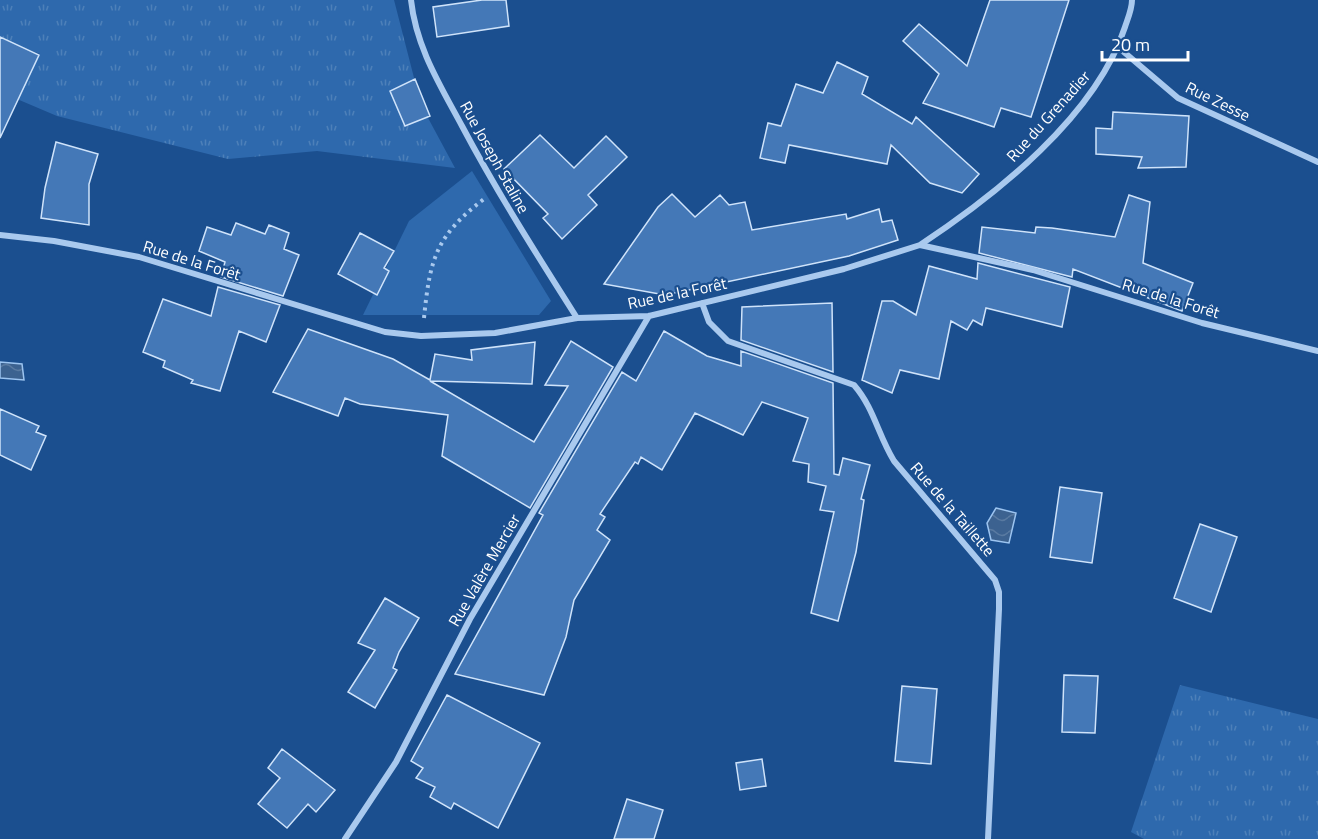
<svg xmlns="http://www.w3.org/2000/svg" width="1318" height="839" font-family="'Titillium Web',sans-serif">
<defs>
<pattern id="grass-tufts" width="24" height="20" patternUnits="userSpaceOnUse" patternTransform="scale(1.5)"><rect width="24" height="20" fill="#2e69ad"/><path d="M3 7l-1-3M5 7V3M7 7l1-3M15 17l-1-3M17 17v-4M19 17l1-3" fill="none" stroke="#4d80b9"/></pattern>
<pattern id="water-waves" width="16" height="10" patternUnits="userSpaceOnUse" patternTransform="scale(1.5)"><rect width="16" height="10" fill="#3c6290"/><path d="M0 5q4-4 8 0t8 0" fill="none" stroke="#597aa1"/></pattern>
</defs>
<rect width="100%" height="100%" fill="#1b4f8f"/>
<path fill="url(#grass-tufts)" d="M0 0H394L421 105 455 168 317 151 228 159 57 116 17 99 40 54 0 39Z
M1180 685 1318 719V839H1144L1131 832Z"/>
<path fill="#2e69ad" d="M472 171 551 301 539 315H363L409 221Z"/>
<path fill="url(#water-waves)" stroke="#9cc4f0" stroke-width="1.5" d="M0 362 22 364 24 380 0 378Z
M996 508 1016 513 1009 543 991 540 987 523Z"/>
<path fill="#4478b7" stroke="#cfe3fa" stroke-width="1.5" d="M506 0 509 26 437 37 433 7 482 0Z
M990 0H1069L1031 117 1001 108 994 127 923 103 939 74 903 41 919 24 967 66Z
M0 37 39 55 0 138Z
M837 62 868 77 862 94 912 124 916 117 979 174 962 193 930 183 891 145 887 164 789 145 785 163 760 158 768 123 781 126 796 84 823 93Z
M415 79 430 116 405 126 390 91Z
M1113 112 1189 116 1186 167 1138 168 1142 157 1096 154V128L1112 129Z
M540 135 574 168 606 136 627 157 588 195 597 205 562 239 543 218 548 214 504 169Z
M56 142 98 154 89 184V225L41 218 45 188Z
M672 194 695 217 720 195 729 205 745 202 752 230 846 214 847 219 879 209 882 222 892 220 898 240 849 256 665 295 604 284 658 207Z
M1129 195 1150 202 1143 263 1193 283 1182 311 1073 269 1072 277 979 253 982 227 1035 233 1036 227 1052 228 1115 237Z
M236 223 265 234 269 225 289 233 284 249 299 255 283 296 221 277 225 262 199 251 207 227 231 235Z
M360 233 394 251 384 268 389 271 377 295 338 274Z
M978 263 1070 287 1062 327 986 308 982 325 973 320 967 330 951 321 939 379 900 370 892 393 862 380 882 301H893L916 315 929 266 977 279Z
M218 287 280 305 266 342 239 331 220 391 191 383 193 380 163 367 165 361 143 352 163 299 211 316Z
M832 303 833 372 741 340 742 307Z
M308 329 393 359 430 380 435 354 472 360 471 350 535 342 532 384 430 381 534 442 568 386 545 385 571 341 613 367 530 508 442 456 448 415 360 404 345 398 338 416 273 392Z
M664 331 707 356 741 366V351L833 383 834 474 839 475 843 458 870 465 861 499 864 500 856 552 838 621 811 613 834 512 820 510 826 486 808 482 809 464 793 461 808 418 762 402 743 435 695 413 662 470 641 457 638 464 635 462 600 514 605 517 597 530 610 540 574 600 566 637 544 695 455 674 543 515 539 513 622 372 636 381Z
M0 409 39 426 36 432 46 436 31 470 0 455Z
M1060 487 1102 493 1092 563 1050 557Z
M1200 524 1237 537 1211 612 1174 598Z
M385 598 419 618 399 652 393 668 397 670 375 708 348 692 375 650 358 643Z
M1064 675 1098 676 1095 733 1062 732Z
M902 686 937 689 931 764 895 761Z
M447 695 540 743 498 828 454 803 451 809 430 797 435 787 416 778 423 768 411 761Z
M282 749 335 790 316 812 308 804 287 828 258 804 280 778 268 768Z
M762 759 766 786 740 790 736 763Z
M627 799 663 810 654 839H614Z"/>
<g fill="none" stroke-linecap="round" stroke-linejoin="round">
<path stroke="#a9c9ee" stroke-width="4" stroke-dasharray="3 4.5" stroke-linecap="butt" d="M424 318C430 258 436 236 484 199"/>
<path stroke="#a9c9ee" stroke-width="6" d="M411 0C416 47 440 85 462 126 497 192 537 255 577 318
M1118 47 1178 98 1318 162
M0 235 54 241 139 257 385 332 421 336 495 333 577 318 649 316 844 269 920 245 1033 270 1202 323 1318 351
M920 245C996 195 1096 116 1125 27 1128 18 1132 9 1132 0
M702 303 709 322 728 341 854 385C874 408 878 435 894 461L995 580 999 592V609L988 839
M345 839 396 762 470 619 649 316"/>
</g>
<g text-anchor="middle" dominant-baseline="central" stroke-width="4.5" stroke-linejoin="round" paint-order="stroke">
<g font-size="16" fill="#fff" stroke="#1b4f8f">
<text transform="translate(1218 101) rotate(26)">Rue Zesse</text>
<text transform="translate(1048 116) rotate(-48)">Rue du Grenadier</text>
<text transform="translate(495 157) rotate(61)">Rue Joseph Staline</text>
<text transform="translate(192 260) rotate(17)">Rue de la Forêt</text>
<text transform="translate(677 293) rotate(-12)">Rue de la Forêt</text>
<text transform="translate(1171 298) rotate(17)">Rue de la Forêt</text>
<text transform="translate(953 509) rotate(49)">Rue de la Taillette</text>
<text transform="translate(484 570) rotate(-60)">Rue Valère Mercier</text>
</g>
</g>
<path d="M1102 51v9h86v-9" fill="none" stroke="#ffffff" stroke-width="3"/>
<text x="1111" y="51" font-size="18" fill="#ffffff" stroke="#1b4f8f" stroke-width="4.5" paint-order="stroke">20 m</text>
</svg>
